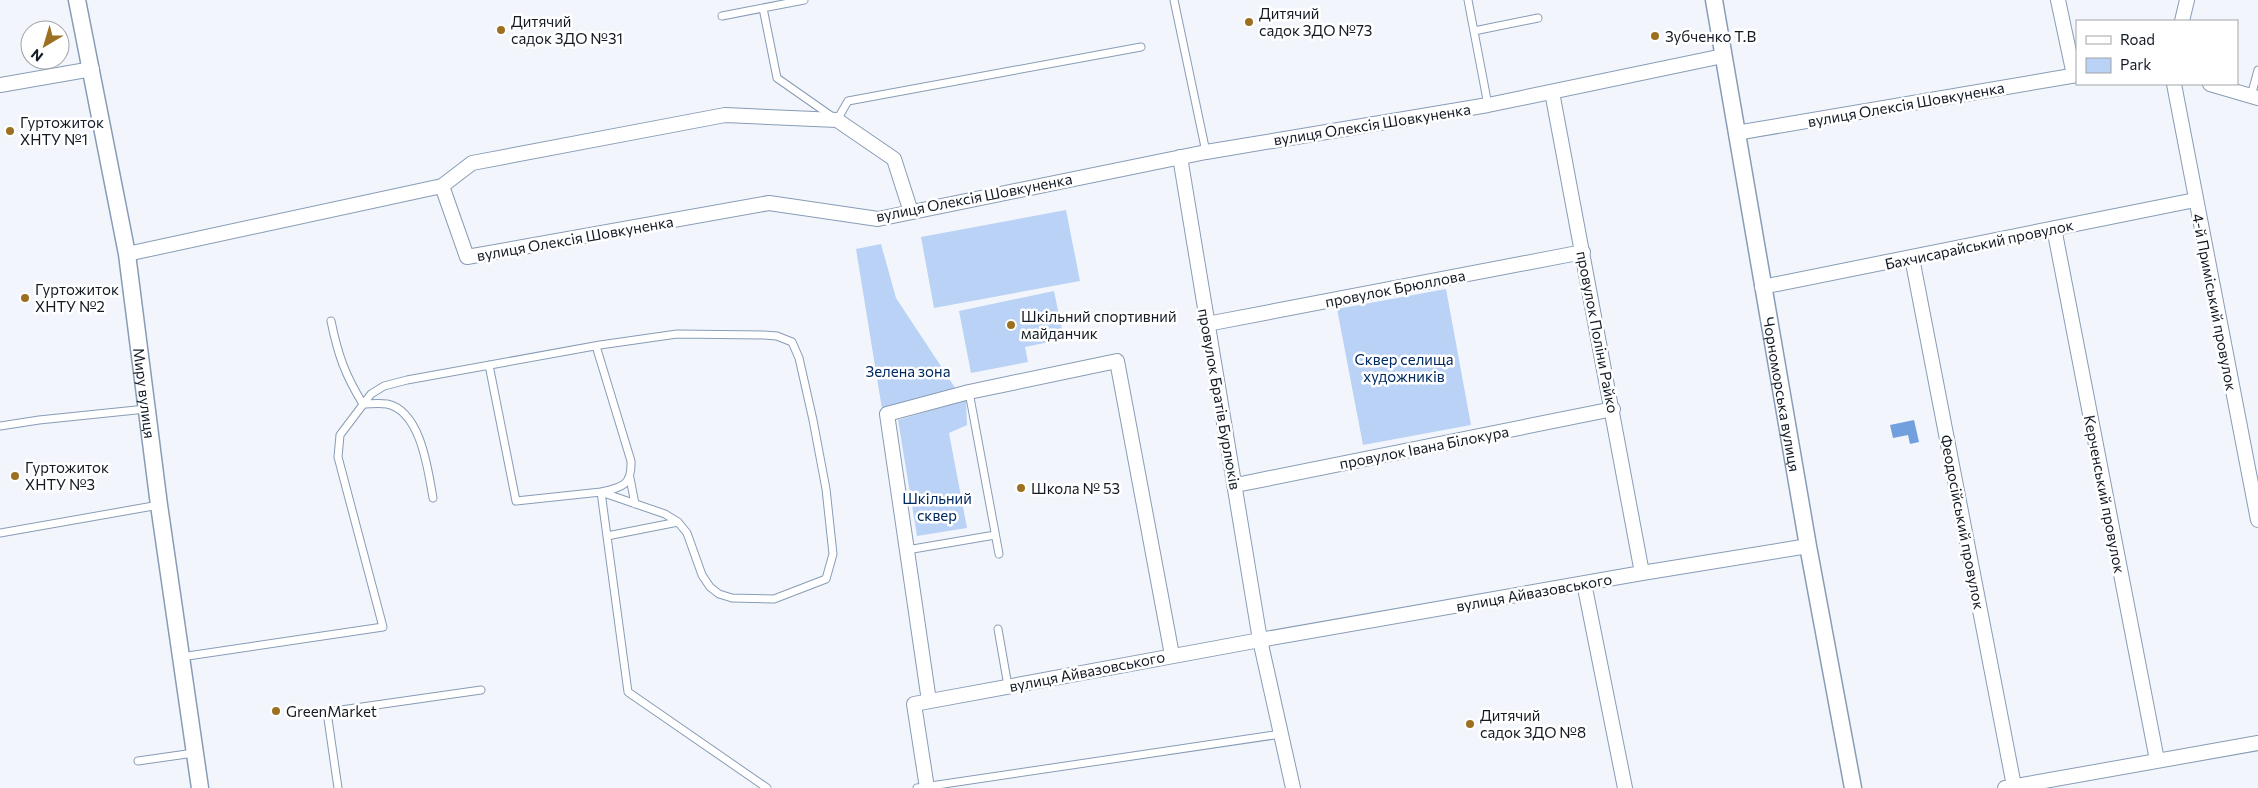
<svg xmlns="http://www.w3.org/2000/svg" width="2258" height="788" font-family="Commissioner,sans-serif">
<rect width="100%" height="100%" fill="#f2f6fc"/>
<path fill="#bad2f5" d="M1066 210 1080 281 934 308 921 237Z
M881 244 896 298 956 389 882 409 856 249Z
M1446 289 1471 425 1363 445 1337 309Z
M1054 291 1064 339 1025 347 1028 362 971 373 959 311Z
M966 400 967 425 949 433 967 528 917 536 898 420Z"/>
<path fill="#729fde" d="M1914 420 1919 442 1910 444 1908 435 1893 438 1890 425Z"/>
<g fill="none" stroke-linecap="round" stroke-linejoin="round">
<g stroke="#889cb6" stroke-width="9">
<path id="service" d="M1174 0 1206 152
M1468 0 1488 105
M763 8 777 78 837 120 848 101 1141 47
M722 16 804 0
M1474 31 1538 18
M2251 96 2258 70
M331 321C338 355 345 375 363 404 370 404 379 403 387 404 421 411 428 470 433 498
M596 346 631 461C632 485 623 487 601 492
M489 365 516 501 601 492 628 692 767 788
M969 392 999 554
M0 426 39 420 146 409
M630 478 635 504
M0 533 159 505
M607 536 678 522
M907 550 995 535
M998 629 1008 686
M181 657 383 627 338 457 340 435 371 394 384 386 407 380 600 345 677 334 764 335 777 336 792 342 799 358 813 420 826 489 833 554 826 579 774 599 732 598 719 594 710 587 702 575 687 533 678 522 665 514 601 492
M138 761 194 753
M338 788 327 712 481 690
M917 788 1281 734"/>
</g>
<g stroke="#889cb6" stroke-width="16">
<path id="minor" d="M2058 0 2074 75
M2182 21 2187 0
M2174 84 2258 520
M2210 84 2258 98
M0 85 92 69
M1552 92 1642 573
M1736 133 2077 75
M442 186 472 163 725 115 837 120 894 159 911 212
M2054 228 2157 760
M127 254 442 186 467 257 769 203 878 219 1206 152 1488 105 1723 56
M1912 258 2014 786
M1762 287 2195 200
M1207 324 1583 252
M1236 485 1613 409
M1584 583 1625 788
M929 701 887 414 969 392 1117 361 1172 655
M927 788 914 704 1260 640 1180 157
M1293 788 1260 640 1642 573 1808 546
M2005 788 2258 743"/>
</g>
<g stroke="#889cb6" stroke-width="19">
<g id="tertiary">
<path id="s1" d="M77 0 127 254 159 505 200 788"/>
<path id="s2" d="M1714 0 1808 546 1853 788"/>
</g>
</g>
<use href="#service" stroke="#fff" stroke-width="7"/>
<use href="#minor" stroke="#fff" stroke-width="14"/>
<use href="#tertiary" stroke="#fff" stroke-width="16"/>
</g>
<g fill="#9d7021" stroke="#fff" stroke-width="2">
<circle cx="1249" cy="22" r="5"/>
<circle cx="501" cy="30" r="5"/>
<circle cx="1655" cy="36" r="5"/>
<circle cx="10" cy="131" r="5"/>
<circle cx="25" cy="298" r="5"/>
<circle cx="1011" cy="325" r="5"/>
<circle cx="15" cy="476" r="5"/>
<circle cx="1021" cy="488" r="5"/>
<circle cx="276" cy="711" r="5"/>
<circle cx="1470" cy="724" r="5"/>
</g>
<g text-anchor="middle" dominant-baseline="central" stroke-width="5" stroke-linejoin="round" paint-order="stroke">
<g font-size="15" fill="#131a24" stroke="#fff" text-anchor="start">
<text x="1259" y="13">Дитячий<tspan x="1259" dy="17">садок ЗДО №73</tspan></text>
<text x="511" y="21">Дитячий<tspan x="511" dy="17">садок ЗДО №31</tspan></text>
<text x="1665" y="36">Зубченко Т.В</text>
<text x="20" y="122">Гуртожиток<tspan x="20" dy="17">ХНТУ №1</tspan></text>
<text x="35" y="289">Гуртожиток<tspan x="35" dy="17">ХНТУ №2</tspan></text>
<text x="1021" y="316">Шкільний спортивний<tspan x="1021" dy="17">майданчик</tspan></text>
<text x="25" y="467">Гуртожиток<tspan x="25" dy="17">ХНТУ №3</tspan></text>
<text x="1031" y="488">Школа № 53</text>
<text x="286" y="711">GreenMarket</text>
<text x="1480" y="715">Дитячий<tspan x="1480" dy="17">садок ЗДО №8</tspan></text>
</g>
<g font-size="15" fill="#131a24" stroke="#fff">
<text transform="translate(1906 104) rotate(-10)">вулиця Олексія Шовкуненка</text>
<text transform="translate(1372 124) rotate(-9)">вулиця Олексія Шовкуненка</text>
<text transform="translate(974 197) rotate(-11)">вулиця Олексія Шовкуненка</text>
<text transform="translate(575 238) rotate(-10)">вулиця Олексія Шовкуненка</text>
<text transform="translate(1979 244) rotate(-12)">Бахчисарайський провулок</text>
<text transform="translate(1395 288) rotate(-11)">провулок Брюллова</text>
<text transform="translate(2215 302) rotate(79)">4-й Приміський провулок</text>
<text transform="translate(1598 332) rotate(79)">провулок Поліни Райко</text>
<text stroke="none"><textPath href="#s1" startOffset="399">Миру вулиця</textPath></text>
<text stroke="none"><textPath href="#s2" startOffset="400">Чорноморська вулиця</textPath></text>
<text transform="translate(1220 399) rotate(80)">провулок Братів Бурлюків</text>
<text transform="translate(1424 447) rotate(-11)">провулок Івана Білокура</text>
<text transform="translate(2105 494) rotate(79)">Керченський провулок</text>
<text transform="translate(1963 522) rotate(79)">Феодосійський провулок</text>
<text transform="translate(1534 592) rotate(-10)">вулиця Айвазовського</text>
<text transform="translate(1087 671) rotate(-11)">вулиця Айвазовського</text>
</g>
<g font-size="15" fill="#002a61" stroke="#fff">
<text x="1404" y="359">Сквер селища<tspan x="1404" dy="17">художників</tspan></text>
<text x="908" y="371">Зелена зона</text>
<text x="937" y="498">Шкільний<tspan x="937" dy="17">сквер</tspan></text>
</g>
</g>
<rect x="2076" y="20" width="162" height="65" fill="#ffffff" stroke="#a1a3a7"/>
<rect x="2086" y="36" width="25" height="8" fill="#ffffff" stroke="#a1a3a7"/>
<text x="2120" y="45" font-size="15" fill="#131a24">Road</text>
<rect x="2086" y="58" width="25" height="15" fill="#bad2f5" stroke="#a1a3a7"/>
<text x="2120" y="70" font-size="15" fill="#131a24">Park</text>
<g transform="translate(45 45) rotate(218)"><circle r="24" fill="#ffffff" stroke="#a1a3a7"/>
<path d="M0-4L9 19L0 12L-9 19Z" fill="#9d7021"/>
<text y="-8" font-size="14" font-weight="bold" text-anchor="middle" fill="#131a24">N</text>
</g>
</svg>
